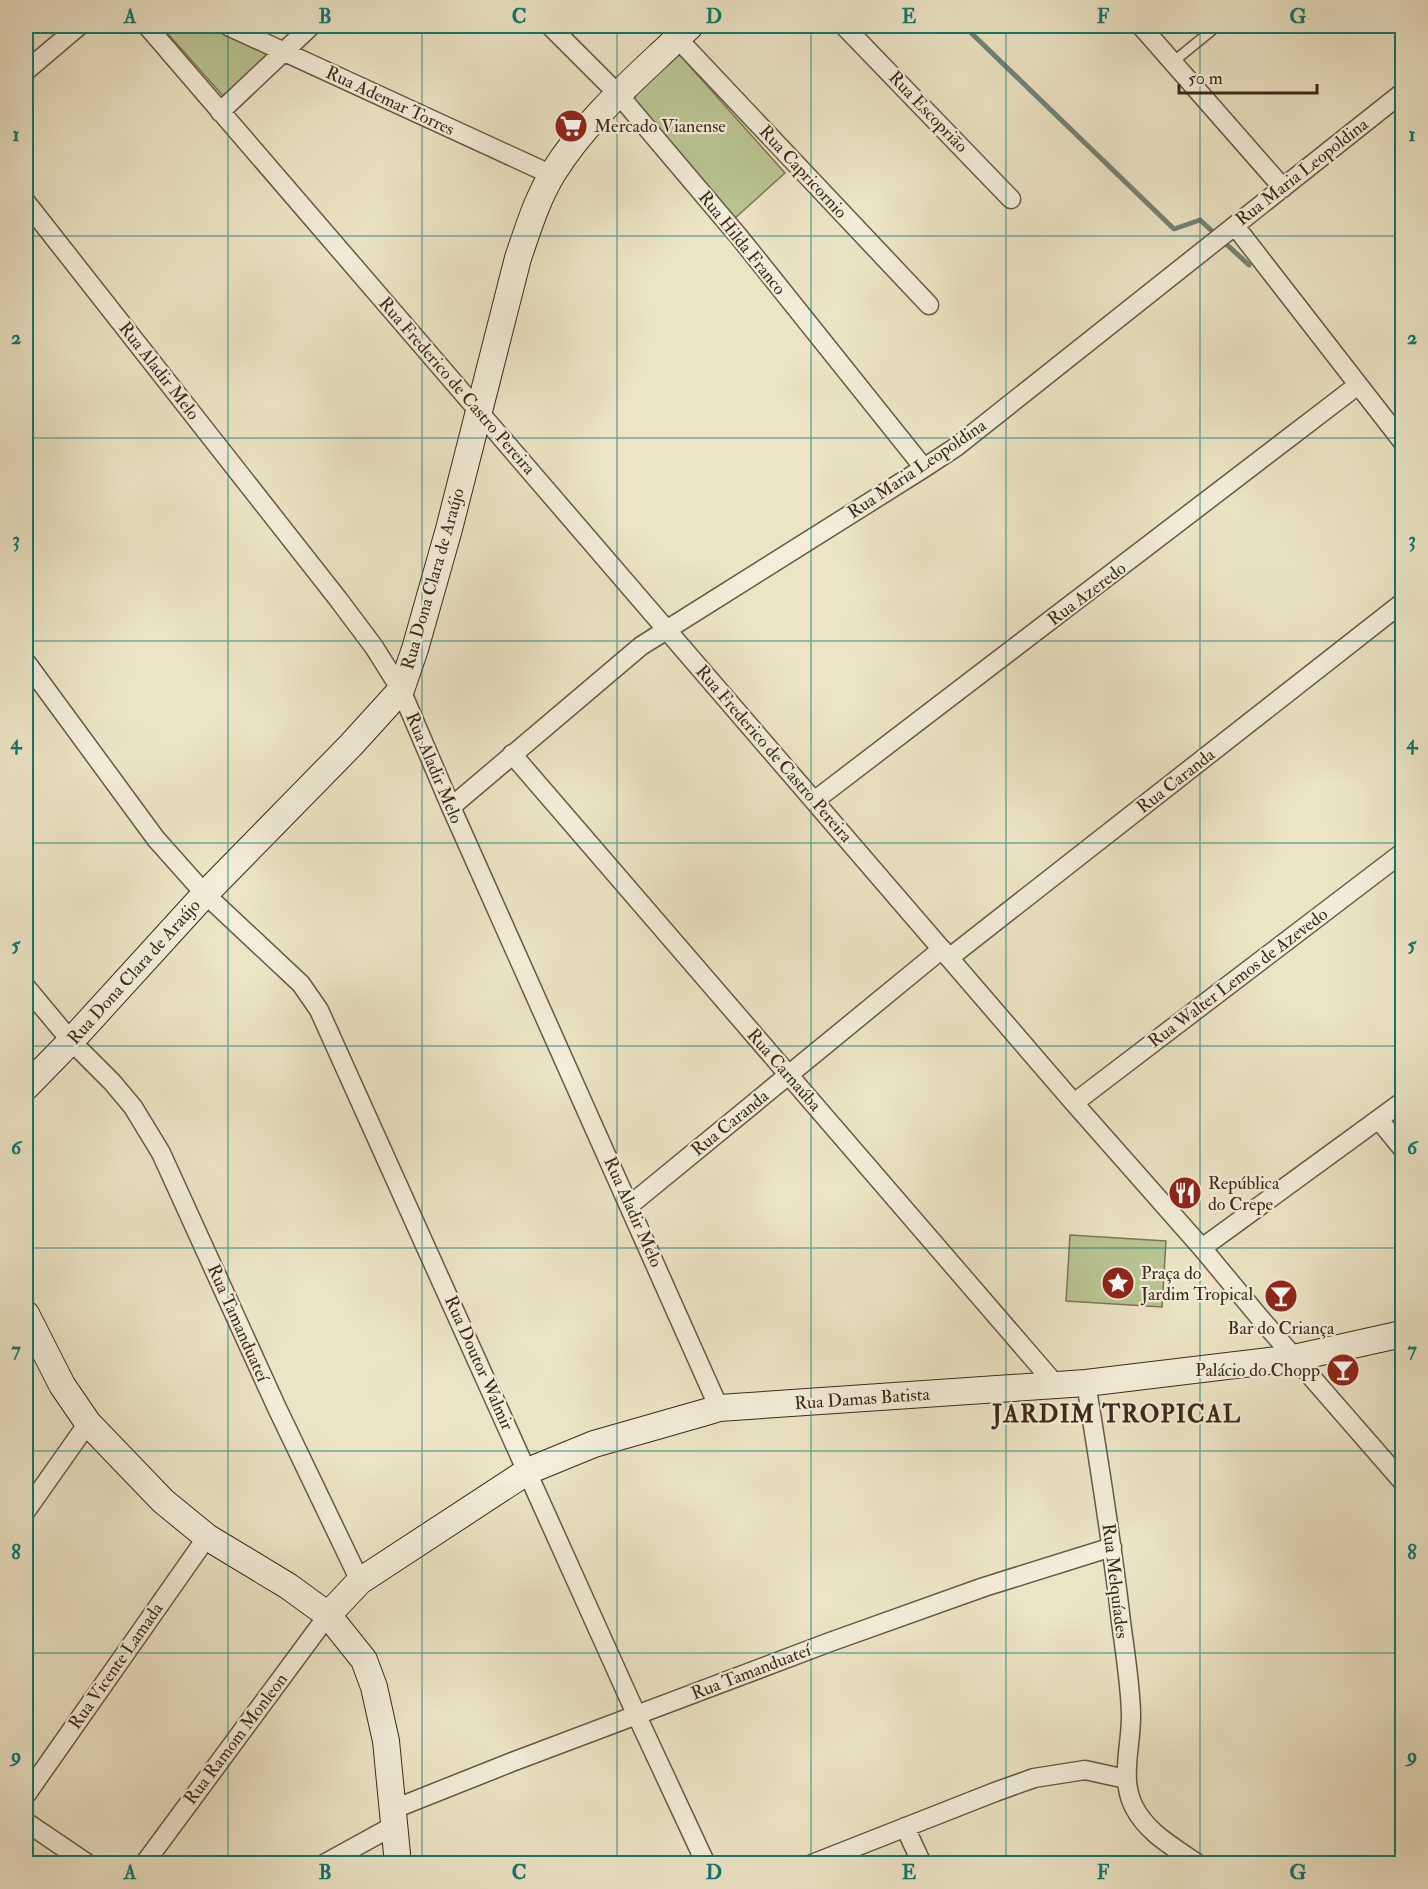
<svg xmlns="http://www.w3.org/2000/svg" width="1428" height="1889" font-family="'IM FELL Double Pica',serif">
<rect width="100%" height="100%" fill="#ece4c5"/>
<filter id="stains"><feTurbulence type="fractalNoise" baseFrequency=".00333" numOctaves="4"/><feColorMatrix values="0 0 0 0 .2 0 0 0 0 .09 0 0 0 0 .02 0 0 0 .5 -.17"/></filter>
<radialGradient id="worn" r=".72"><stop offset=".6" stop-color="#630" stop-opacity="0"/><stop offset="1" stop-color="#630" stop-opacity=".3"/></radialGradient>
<path fill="#bac493" stroke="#7c7656" stroke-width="1.5" d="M161 26H210L271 53 224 97Z
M678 53 785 173 733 220 634 99 649 71Z
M1070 1235 1166 1241 1162 1307 1066 1301Z"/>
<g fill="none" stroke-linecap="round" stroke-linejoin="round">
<path stroke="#748375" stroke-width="5" d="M964 26 1174 229 1200 220 1249 265"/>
<g stroke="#695844" stroke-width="12">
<path id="lane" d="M1173 62 1217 26"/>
</g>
<g stroke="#695844" stroke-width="21">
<path id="street" d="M147 26 1074 1103 1202 1248 1260 1318 1402 1481
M228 26 552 175
M550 26 619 95 740 238 924 468
M844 26 1011 199
M1141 26 1283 188
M677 38 929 305
M26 71 79 26
M220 112 311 26
M26 202 338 599 374 647 401 690 451 807 719 1408
M1235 226 1402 441
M26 662 156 839 205 894 301 984 319 1010 637 1716 706 1864
M512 754 1056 1385
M814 801 1358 385
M451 807 641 646 924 468 956 447 1402 93
M949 958 1402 603
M26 987 71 1041 112 1082 133 1107 161 1153 277 1408 360 1581
M1074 1103 1402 853
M1379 1120 1402 1148
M630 1205 942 949
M1202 1248 1402 1102
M1086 1383C1099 1462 1112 1542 1121 1622 1125 1652 1130 1682 1131 1713 1132 1744 1119 1778 1134 1807 1148 1834 1174 1847 1198 1864
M26 1511 88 1423
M26 1795 207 1537
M394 1809 512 1762 830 1642 984 1587 1112 1547
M26 1822 88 1864
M905 1827 922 1864
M144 1864 328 1615
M324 1864 395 1825
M812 1864 995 1792 1034 1778 1085 1770 1126 1779"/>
</g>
<g stroke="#3d2919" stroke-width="28">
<path id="secondary" d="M26 1087 71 1041 205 894 351 745 401 690 415 649 449 529 518 258C528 229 537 199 553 173 588 116 643 72 690 26
M26 1314 62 1385 88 1423 163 1501 207 1537 288 1586 328 1615 364 1660 374 1687 386 1741 398 1864
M328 1615 360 1581 528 1471 594 1444 706 1412 719 1408 1086 1383 1294 1358 1402 1334"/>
</g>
<use href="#lane" stroke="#f3edd9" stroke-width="9"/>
<use href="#street" stroke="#f3edd9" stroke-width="18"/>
<use href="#secondary" stroke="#f3edd9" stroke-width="26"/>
</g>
<path fill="none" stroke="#0f766e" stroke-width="1.5" stroke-opacity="0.55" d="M228 26V1864M422 26V1864M617 26V1864M811 26V1864M1006 26V1864M1200 26V1864M26 236H1402M26 438H1402M26 641H1402M26 843H1402M26 1046H1402M26 1248H1402M26 1451H1402M26 1653H1402"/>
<defs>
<g id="supermarket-disc" transform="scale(1.725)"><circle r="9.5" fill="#8f2418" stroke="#f3edd9"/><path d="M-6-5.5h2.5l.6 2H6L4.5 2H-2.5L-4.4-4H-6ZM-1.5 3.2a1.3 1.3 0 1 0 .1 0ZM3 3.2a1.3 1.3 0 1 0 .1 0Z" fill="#fff"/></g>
<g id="restaurant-disc" transform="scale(1.725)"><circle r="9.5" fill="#8f2418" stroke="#f3edd9"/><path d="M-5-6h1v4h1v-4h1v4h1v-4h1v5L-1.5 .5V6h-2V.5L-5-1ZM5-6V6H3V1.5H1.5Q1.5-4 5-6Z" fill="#fff"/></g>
<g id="sight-disc" transform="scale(1.725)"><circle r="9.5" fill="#8f2418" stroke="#f3edd9"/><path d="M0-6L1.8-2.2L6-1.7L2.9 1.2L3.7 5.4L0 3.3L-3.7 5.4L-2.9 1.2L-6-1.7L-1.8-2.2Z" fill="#fff"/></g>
<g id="bar-disc" transform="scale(1.725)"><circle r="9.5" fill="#8f2418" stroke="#f3edd9"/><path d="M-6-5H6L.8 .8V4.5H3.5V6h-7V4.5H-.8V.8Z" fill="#fff"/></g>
</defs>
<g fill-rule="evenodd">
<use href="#supermarket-disc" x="571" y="126"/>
<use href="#restaurant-disc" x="1185" y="1193"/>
<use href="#sight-disc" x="1118" y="1283"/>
<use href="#bar-disc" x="1281" y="1296"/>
<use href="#bar-disc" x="1343" y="1370"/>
</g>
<g text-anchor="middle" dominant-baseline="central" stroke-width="4.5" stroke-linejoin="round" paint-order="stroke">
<g font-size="18" fill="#3d2919" stroke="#f3edd9">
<text transform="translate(390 101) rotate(25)">Rua Ademar Torres</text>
<text transform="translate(928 112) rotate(46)">Rua Escoprião</text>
<text transform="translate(803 172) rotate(47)">Rua Capricornio</text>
<text transform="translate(1302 172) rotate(-38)">Rua Maria Leopoldina</text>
<text transform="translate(742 243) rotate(51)">Rua Hilda Franco</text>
<text transform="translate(159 371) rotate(52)">Rua Aladir Melo</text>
<text transform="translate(457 386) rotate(49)">Rua Frederico de Castro Pereira</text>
<text transform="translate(917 469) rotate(-34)">Rua Maria Leopoldina</text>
<text transform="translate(433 579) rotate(-74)">Rua Dona Clara de Araújo</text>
<text transform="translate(1087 594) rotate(-37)">Rua Azeredo</text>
<text transform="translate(774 754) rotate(49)">Rua Frederico de Castro Pereira</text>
<text transform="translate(434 768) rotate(67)">Rua Aladir Melo</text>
<text transform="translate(1176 781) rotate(-38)">Rua Caranda</text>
<text transform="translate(134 972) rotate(-48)">Rua Dona Clara de Araújo</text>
<text transform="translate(1238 978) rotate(-37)">Rua Walter Lemos de Azevedo</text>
<text transform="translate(784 1070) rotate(49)">Rua Carnaúba</text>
<text transform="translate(730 1123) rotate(-39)">Rua Caranda</text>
<text transform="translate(633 1212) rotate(66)">Rua Aladir Melo</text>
<text transform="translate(238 1323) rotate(66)">Rua Tamanduateí</text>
<text transform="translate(479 1363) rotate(66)">Rua Doutor Walmir</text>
<text transform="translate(862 1399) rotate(-4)">Rua Damas Batista</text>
<text transform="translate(1115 1581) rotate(83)">Rua Melquíades</text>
<text transform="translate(116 1666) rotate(-55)">Rua Vicente Lamada</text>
<text transform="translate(751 1672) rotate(-21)">Rua Tamanduateí</text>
<text transform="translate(236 1739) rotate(-53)">Rua Ramom Monleon</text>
</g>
<g font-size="18" fill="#3d2919" stroke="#f3edd9" text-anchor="start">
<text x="594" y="126">Mercado Vianense</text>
<text x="1208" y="1183">República<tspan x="1208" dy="21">do Crepe</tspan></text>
<text x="1141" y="1273">Praça do<tspan x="1141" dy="21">Jardim Tropical</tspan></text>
<text x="1281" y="1328" text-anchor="middle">Bar do Criança</text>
<text x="1320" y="1370" text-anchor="end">Palácio do Chopp</text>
</g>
<g font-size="24" font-weight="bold" letter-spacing="1.5" fill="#3d2919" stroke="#f3edd9">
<text x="1117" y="1414">JARDIM TROPICAL</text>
</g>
</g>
<rect width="1428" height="1889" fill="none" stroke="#ece4c5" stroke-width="66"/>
<path d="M1179 84v9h138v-9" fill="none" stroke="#3d2919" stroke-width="3"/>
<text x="1188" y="84" font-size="18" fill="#3d2919" stroke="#f3edd9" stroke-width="4.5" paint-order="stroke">50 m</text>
<rect x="33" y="33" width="1362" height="1823" fill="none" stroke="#0f766e" stroke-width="2"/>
<g font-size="20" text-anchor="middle" font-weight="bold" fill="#0f766e">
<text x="130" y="23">A</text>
<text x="325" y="23">B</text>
<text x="519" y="23">C</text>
<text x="714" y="23">D</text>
<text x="909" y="23">E</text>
<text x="1103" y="23">F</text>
<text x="1298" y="23">G</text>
<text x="16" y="141">1</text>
<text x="1412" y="141">1</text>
<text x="16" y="344">2</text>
<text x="1412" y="344">2</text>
<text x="16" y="546">3</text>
<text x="1412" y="546">3</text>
<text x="16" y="749">4</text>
<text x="1412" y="749">4</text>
<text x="16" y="951">5</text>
<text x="1412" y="951">5</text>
<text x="16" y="1154">6</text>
<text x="1412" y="1154">6</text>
<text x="16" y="1356">7</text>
<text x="1412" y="1356">7</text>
<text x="16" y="1559">8</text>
<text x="1412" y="1559">8</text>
<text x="16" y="1762">9</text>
<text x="1412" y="1762">9</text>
<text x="130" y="1879">A</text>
<text x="325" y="1879">B</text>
<text x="519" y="1879">C</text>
<text x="714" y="1879">D</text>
<text x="909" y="1879">E</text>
<text x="1103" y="1879">F</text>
<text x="1298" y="1879">G</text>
</g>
<rect width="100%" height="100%" filter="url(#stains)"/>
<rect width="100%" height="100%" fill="url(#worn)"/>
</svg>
